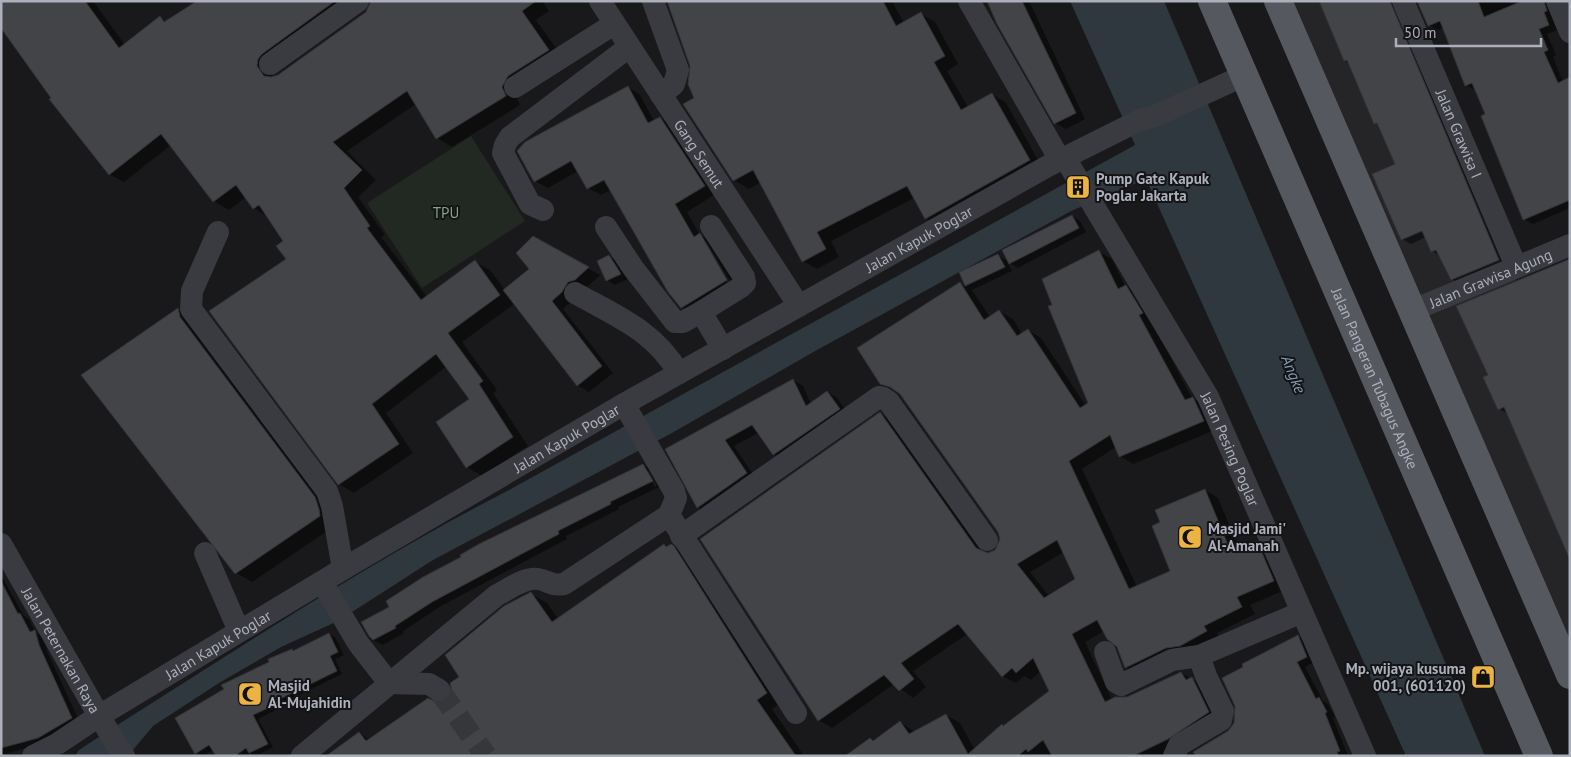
<svg xmlns="http://www.w3.org/2000/svg" width="1571" height="757" viewBox="0 0 1571 757" font-family="'PT Sans',sans-serif">
<rect width="100%" height="100%" fill="#19191b"/>
<!-- built -->
<path fill="#252528" d="M1293,1H1394L1570,403V645Z"/>
<!-- green -->
<path fill="#212922" d="M471,136L525,221L422,288L367,203Z"/>
<!-- water -->
<path fill="#2f383f" d="M1070,1H1164L1485,756H1406L1146,179L1071,211L817,350L672,433L433,560L338,621L281,647L219,683L153,726L128,756H75L79,750L111,729C242,646 371,561 509,490L1135,145Z"/>
<!-- shadow -->
<path fill="#0007" fill-rule="evenodd" d="M1,1H93L125,45L160,18L167,22L199,1H362L272,74L273,78L367,13L372,1H542L549,11L536,20L563,58L516,96L520,105L452,147L437,138L416,104L347,151L376,180L358,197L385,235L381,237L427,297L475,262L490,270L505,290L531,269L533,238L600,275L588,286L580,288L574,299L563,309L613,373L589,392L577,385L514,304L462,342L497,390L493,393L528,446L482,476L467,467L437,422L471,399L447,366L386,413L413,453L354,493L339,484L285,241L268,217L254,208L246,197L229,210L214,201L171,145L124,182L109,174L53,98Z
M668,1H892L904,23L921,14L935,22L958,64L947,71L968,107L992,94L1006,103L1043,169L940,227L926,218L914,198L831,241L839,257L817,269L803,261L761,182L749,189L734,180L685,105L695,99L692,65Z
M989,1H1029L1085,119L1066,129L1055,123Z
M1322,1H1401L1507,265L1460,285L1452,279L1440,256L1432,251L1426,237L1411,244L1402,239L1396,164L1380,126L1375,123L1350,64L1345,61Z
M1418,1H1546L1557,30L1547,34L1556,55L1553,57L1563,82L1570,79V208L1533,224L1524,219L1475,90L1466,85L1444,28L1438,30L1429,25Z
M628,87L640,95L654,121L660,118L672,125L717,193L687,212L700,235L713,242L739,287L694,315L682,307L611,190L601,195L588,188L578,171L548,188L535,181ZM704,243H707L732,285L729,286Z
M1072,216L1080,221L1086,232L1018,268L1007,262L1012,271L972,290L990,317L999,311L1013,319L1022,334L1028,330L1041,338L1086,406L1090,404L1053,305L1099,252L1112,259L1125,286L1139,294L1152,323L1192,398L1206,406L1217,429L1133,464L1120,456L1116,447L1082,469L1137,587L1172,571L1162,523L1205,490L1218,498L1240,550L1257,542L1270,550L1287,589L1250,605L1255,614L1217,633L1220,639L1139,675L1126,668L1118,646L1104,631L1085,642L1112,700L1127,698L1181,673L1206,686L1222,720L1181,746L1161,756H856L870,739L874,742L900,722L915,732L946,715L960,723L975,750L1051,692L1041,671L1031,680L1024,676L1016,683L1002,676L967,634L913,671L926,687L913,698L894,684L832,728L819,720L880,414L894,421L988,554L996,551L1001,539L999,532L899,392L881,383L960,283L967,287L960,273L998,255L1009,262ZM1064,552L1077,579L1049,596L1030,572Z
M609,257L617,261L628,279L615,285L607,280L598,262Z
M1570,261V560L1508,414L1499,409L1489,375Z
M178,310L193,319L331,507L336,525L252,582L236,573Z
M793,380L803,386L811,404L827,392L837,398L849,415L784,460L774,454L758,433L734,446L757,480L709,513L698,508L667,450Z
M643,465L652,470L661,486L618,507L619,509L566,536L567,539L441,606L403,631L404,633L383,645L373,640L391,608ZM646,471H649L657,486L655,487Z
M664,545L668,547L671,545L686,554L782,702L772,709L804,756H328L359,733L370,740L438,704L447,702L461,678L531,594L547,603L558,619Z
M1,575L24,616L29,619L35,632L43,637L47,651L80,723L47,742L1,755ZM35,635H37L42,651H39Z
M329,634L335,637L344,655L335,659L342,674L283,703L284,706L258,719L273,747L256,756L250,753L245,756H217L213,750L203,756L196,753L271,663L292,650L294,651Z
M1298,636L1307,642L1315,662L1305,667L1323,701L1328,704L1335,717L1333,718L1348,756H1197L1229,732Z"/>
<!-- building -->
<path fill="#434448" stroke="#333337" fill-rule="evenodd" d="M1,1H85L119,48L160,16L164,22L197,1H335L262,54L258,59L257,66L264,76L271,77L278,75L366,12L371,1H536L522,11L549,50L508,76L502,87L506,96L436,139L407,91L333,142L362,170L344,188L370,226L367,228L421,300L475,260L500,295L448,333L483,381L479,384L513,437L466,468L436,422L469,399L436,354L372,404L399,444L338,485L209,311L286,259L276,246L283,241L259,205L253,209L236,185L213,202L161,134L109,175L49,99L51,98L1,28Z
M667,1H883L896,26L921,12L945,56L934,62L961,110L992,93L1030,160L925,219L907,186L817,232L826,249L802,262L753,170L733,181L683,104L694,98L688,84L690,66Z
M987,1H1022L1076,113L1054,124L997,24Z
M1319,1H1390L1499,260L1451,280L1436,250L1431,252L1422,231L1401,240L1372,174L1395,164L1377,123L1374,124L1347,60L1344,61Z
M1417,1H1478L1484,17L1522,1H1544L1547,11L1544,12L1549,25L1539,29L1548,50L1544,52L1558,83L1570,77V200L1523,220L1481,116L1485,114L1472,83L1465,86L1440,21L1428,26Z
M628,86L648,123L660,117L705,186L675,204L694,237L700,233L727,280L681,308L668,292L604,180L587,189L571,161L534,182L517,151L525,142Z
M1072,215L1079,228L1009,264L1002,250Z
M533,236L589,267L575,280L568,282L562,292L552,301L602,366L577,386L503,290L529,269L516,253Z
M1099,250L1118,289L1126,285L1143,313L1139,315L1185,400L1193,397L1204,421L1119,457L1110,435L1069,461L1129,589L1170,571L1152,526L1160,522L1155,510L1205,489L1231,552L1257,541L1274,581L1237,597L1242,607L1204,626L1207,631L1180,646L1166,648L1125,668L1117,647L1107,639L1097,620L1072,634L1105,702L1115,697H1127L1181,672L1186,680L1192,677L1209,712L1168,739L1133,756H1052L1043,740L1028,752L1026,749L1018,756H845L870,738L873,741L900,721L909,734L946,714L968,754L1002,724L1003,726L1049,691L1033,658L1016,673L1012,668L1002,677L958,624L901,663L914,679L899,691L884,675L818,721L700,539L880,412L976,548L988,553L995,550L1000,539L998,532L900,394L890,387L880,384L857,348L960,282L984,320L999,310L1017,336L1028,329L1080,408L1088,403L1048,306L1052,305L1042,279ZM1057,540L1075,579L1044,598L1017,564Z
M998,254L1005,267L965,286L959,272Z
M609,255L621,274L606,281L597,261Z
M1570,259V560L1504,407L1498,410L1483,377L1488,375L1456,306Z
M178,308L180,317L315,497L319,509L320,516L235,574L81,375Z
M793,379L806,406L827,391L840,409L773,455L752,425L725,440L747,473L697,508L665,449Z
M643,464L653,481L610,502L611,504L558,531L559,534L432,602L395,626L396,628L373,640L369,636L361,622L389,607L386,601L423,577L461,557L460,555L479,544Z
M664,544L666,547L671,544L674,546L767,693L757,700L796,756H326L359,732L366,741L428,698L438,703L446,701L452,691L450,683L459,677L445,655L504,606L531,592L552,622Z
M1,581L18,614L20,613L30,632L35,630L39,645L72,718L38,738L1,748Z
M329,633L338,652L330,656L337,671L278,700L279,703L253,715L268,744L249,753L246,748L235,756H216L209,745L195,754L175,718L224,689L221,685L269,662L268,659L292,649L293,651Z
M1298,635L1307,657L1297,662L1316,699L1319,697L1327,712L1325,713L1340,751L1337,752L1339,756H1196L1193,752L1228,731L1234,723L1235,706L1222,678L1243,667L1242,664Z"/>
<g fill="none" stroke-linecap="round" stroke-linejoin="round">
<!-- minor-tunnel -->
<path stroke="#36373b" stroke-width="22" stroke-dasharray="22 11" stroke-linecap="butt" d="M439,690L486,756"/>
<!-- minor -->
<g stroke="#3a3b40" stroke-width="22">
<path id="s1" d="M600,1L799,306"/>
<path d="M653,1L678,70L674,84L661,95"/>
<path d="M969,1L1060,160"/>
<path id="s2" d="M1403,1L1516,266"/>
<path d="M1557,1L1570,32"/>
<path d="M270,64L358,1"/>
<path d="M515,87L614,24"/>
<path id="s3" d="M1065,158L1208,397L1365,756"/>
<path d="M543,210L530,204L503,153L505,145L510,137L629,47"/>
<path d="M711,226L744,277L745,283L741,287L701,312L723,349"/>
<path d="M606,227L633,268L675,322H683L701,312"/>
<path d="M218,232L192,291L191,309L327,491L332,506L343,569"/>
<path d="M575,293C618,317 653,330 679,373"/>
<path id="s4" d="M1411,311L1570,245"/>
<path d="M624,404L674,491L676,498L669,515L796,713"/>
<path d="M681,536L879,397L883,398L889,402L987,540"/>
<path id="s5" d="M1,544L99,716L124,756"/>
<path d="M205,553L239,631"/>
<path d="M322,582L358,643L389,683L429,684L439,690"/>
<path d="M1105,652L1116,682L1121,685L1172,660L1199,656"/>
<path id="s6" d="M33,756L57,744L99,716L343,569L624,404L1048,166L1140,120L1155,116L1243,76"/>
<path d="M302,756L497,595C509,589 524,577 538,579C550,581 549,586 564,584L669,515"/>
<path d="M1174,756L1179,745L1221,720L1223,711L1206,676L1199,656L1302,612"/>
</g>
<!-- major -->
<g stroke="#56585f" stroke-width="28">
<path id="s7" d="M1212,1L1539,756"/>
<path d="M1278,1L1570,675"/>
</g>
</g>
<!-- icons -->
<defs>
<symbol id="building-square" viewBox="-11 -11 22 22"><rect x="-9" y="-9" width="18" height="18" rx="4" fill="#ebb341" stroke="#141416"/><path d="M-4-6H4V6H1V3H-1V6H-4ZM-2.5-4.3h1.7v1.8h-1.7ZM.8-4.3h1.7v1.8H.8ZM-2.5-1h1.7V.8h-1.7ZM.8-1h1.7V.8H.8Z" fill="#111"/></symbol>
<symbol id="mosque-square" viewBox="-11 -11 22 22"><rect x="-9" y="-9" width="18" height="18" rx="4" fill="#ebb341" stroke="#141416"/><path d="M3.5-4.9A6 6 0 1 0 3.5 4.9A5 5 0 1 1 3.5-4.9Z" fill="#111"/></symbol>
<symbol id="shop-square" viewBox="-11 -11 22 22"><rect x="-9" y="-9" width="18" height="18" rx="4" fill="#ebb341" stroke="#141416"/><path d="M-5-2.5h2.3a2.7 3.5 0 0 1 5.4 0H5L5.5 6h-11ZM-1.5-2.5h3a1.5 2.3 0 0 0-3 0Z" fill="#111"/></symbol>
</defs>
<g fill-rule="evenodd">
<use href="#building-square" x="1064" y="173" width="28" height="28"/>
<use href="#mosque-square" x="1176" y="523" width="28" height="28"/>
<use href="#shop-square" x="1469" y="663" width="28" height="28"/>
<use href="#mosque-square" x="236" y="680" width="28" height="28"/>
</g>
<g text-anchor="middle" dominant-baseline="central" stroke-width="4" stroke-linejoin="round" paint-order="stroke">
<!-- street labels -->
<g font-size="15" fill="#acb0ba" stroke="#141416">
<text stroke="none"><textPath href="#s2" startOffset="144">Jalan Grawisa I</textPath></text>
<text stroke="none"><textPath href="#s1" startOffset="182">Gang Semut</textPath></text>
<text stroke="none"><textPath href="#s6" startOffset="1026">Jalan Kapuk Poglar</textPath></text>
<text stroke="none"><textPath href="#s4" startOffset="86">Jalan Grawisa Agung</textPath></text>
<text stroke="none"><textPath href="#s7" startOffset="411">Jalan Pangeran Tubagus Angke</textPath></text>
<text stroke="none"><textPath href="#s6" startOffset="621">Jalan Kapuk Poglar</textPath></text>
<text stroke="none"><textPath href="#s3" startOffset="335">Jalan Pesing Poglar</textPath></text>
<text stroke="none"><textPath href="#s6" startOffset="216">Jalan Kapuk Poglar</textPath></text>
<text stroke="none"><textPath href="#s5" startOffset="122">Jalan Peternakan Raya</textPath></text>
</g>
<!-- poi labels -->
<g font-size="15" font-weight="bold" fill="#acb0ba" stroke="#141416" text-anchor="start">
<text x="1096" y="178">Pump Gate Kapuk<tspan x="1096" dy="17">Poglar Jakarta</tspan></text>
<text x="1208" y="528">Masjid Jami'<tspan x="1208" dy="17">Al-Amanah</tspan></text>
<text x="1466" y="668" text-anchor="end">Mp. wijaya kusuma<tspan x="1466" dy="17">001, (601120)</tspan></text>
<text x="268" y="685">Masjid<tspan x="268" dy="17">Al-Mujahidin</tspan></text>
</g>
<!-- park labels -->
<g font-size="15" fill="#84a486" stroke="#141416">
<text x="446" y="212">TPU</text>
</g>
<!-- water labels -->
<g font-size="16" font-style="italic" fill="#859db3" stroke="#141416">
<text transform="translate(1294 374) rotate(68)">Angke</text>
</g>
</g>
<!-- border -->
<rect width="1571" height="757" fill="none" stroke="#acb0ba" stroke-width="5"/>
<!-- scale -->
<path d="M1396 38v8h145v-8" fill="none" stroke="#acb0ba" stroke-width="2.5"/>
<text x="1404" y="38" font-size="15" fill="#acb0ba" stroke="#141416" stroke-width="4" paint-order="stroke">50 m</text>
</svg>
